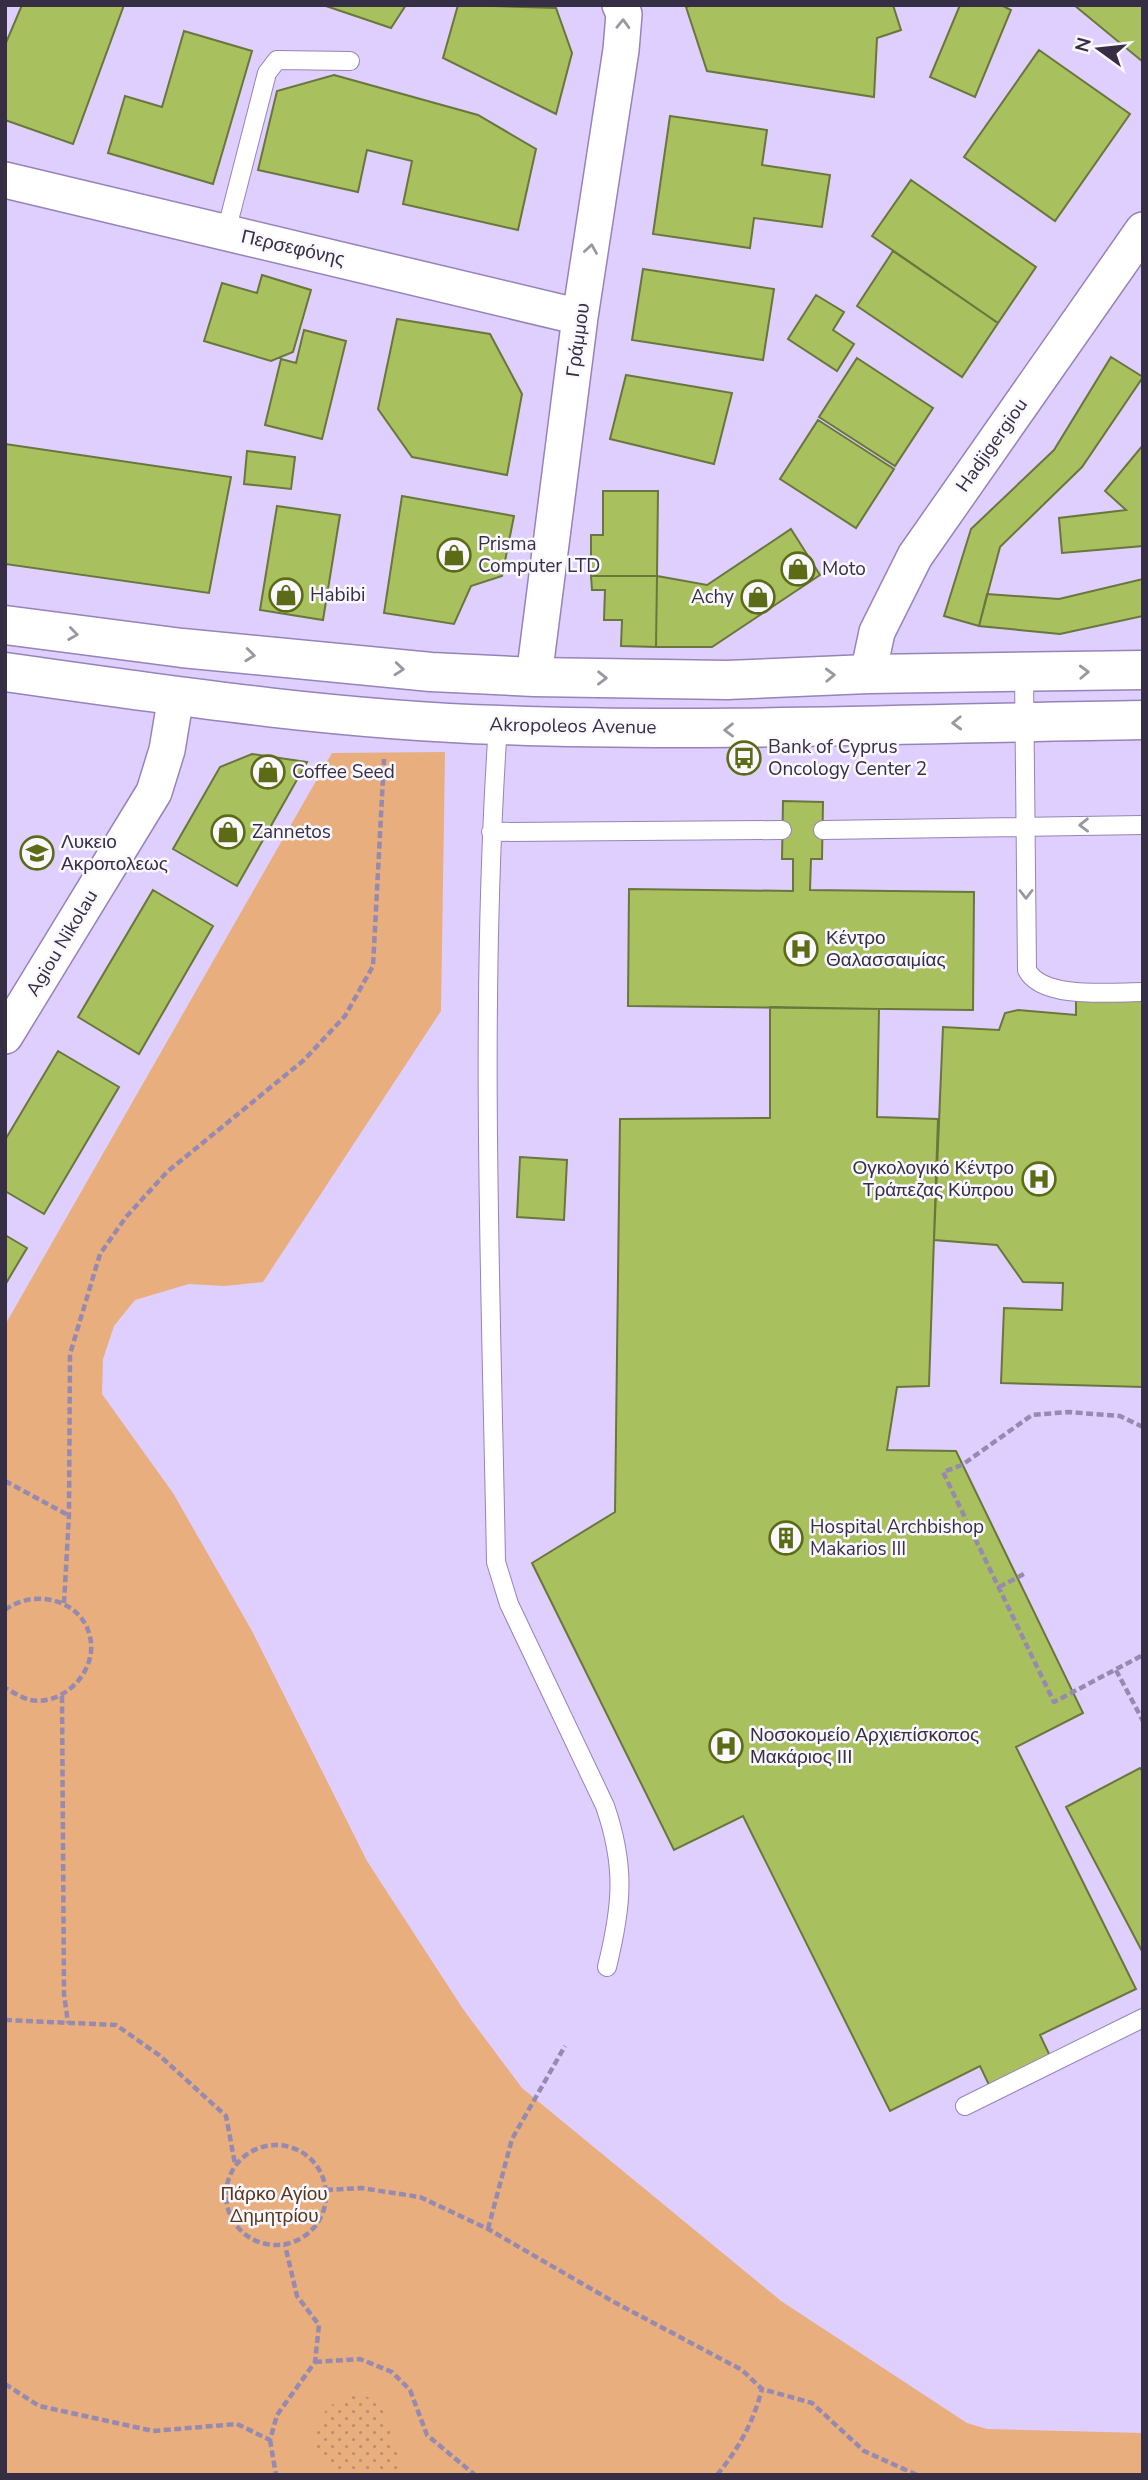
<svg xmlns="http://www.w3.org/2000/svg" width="1148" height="2480" viewBox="0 0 1148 2480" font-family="'Nunito Sans',sans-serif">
<defs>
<pattern id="garden-dots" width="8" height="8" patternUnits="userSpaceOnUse" patternTransform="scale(1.75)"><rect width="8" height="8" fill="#e9ae7d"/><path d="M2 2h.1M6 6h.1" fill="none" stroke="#be8e68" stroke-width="1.8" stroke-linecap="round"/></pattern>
</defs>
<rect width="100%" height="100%" fill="#dfcfff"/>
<!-- park -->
<path fill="#e9ae7d" d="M445,752L441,1011L263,1282L225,1286L189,1284L135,1300L114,1326L103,1359L102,1394L173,1493L252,1631L367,1861L463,2009L522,2088L781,2301L967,2423L987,2429L1143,2433V2475H5V1325L332,753Z"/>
<!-- garden -->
<path fill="url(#garden-dots)" d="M363,2394L383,2407L400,2462L408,2475H340L313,2447C319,2412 327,2400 363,2394Z"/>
<!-- building -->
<path fill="#a9c05e" stroke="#69763c" stroke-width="2" d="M22,5H124L73,144L5,120V45Z
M323,5H406L391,28Z
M458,5L556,8L572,53L556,114L443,58Z
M692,5H893L901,30L877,38L874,97L707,71L686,7Z
M960,5H1001L1011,10L975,97L930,77Z
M1074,5H1143V62Z
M184,31L252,51L213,184L108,153L125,96L162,107Z
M1039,50L1130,114L1055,221L964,157Z
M334,75L478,115L536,149L518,230L403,204L412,161L367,150L358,192L258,170L277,91Z
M670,116L767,130L762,165L830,175L822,227L754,218L750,248L653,234Z
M911,180L1036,267L998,323L872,236Z
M893,251L998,323L962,377L857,306Z
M643,269L774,289L763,360L632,340Z
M262,275L311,290L293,352L271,361L204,341L222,283L257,293Z
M816,295L844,312L833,330L854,344L837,371L788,339Z
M397,319L490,334L522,394L507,475L412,457L378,409Z
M304,330L346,341L322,439L265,425L281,359L296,363Z
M1111,357L1143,377L1082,467L1000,547L979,626L944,616L971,529L1054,450Z
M857,358L933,408L895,466L819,417Z
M626,375L732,393L714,464L610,439Z
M818,420L894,469L856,528L780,479Z
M5,444L231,477L209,593L5,564Z
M1143,445V546L1062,553L1059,518L1126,510L1105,491Z
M247,451L295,457L291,489L244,484Z
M603,491H658L657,576H591V535H603Z
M402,496L514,516L502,576L471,586L454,624L384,613Z
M277,506L340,515L323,620L260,610Z
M791,529L820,575L712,647H656L657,576L707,585Z
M591,576H657L656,647L621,646L622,620H604L605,590H592Z
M1143,579V616L1060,634L979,626L987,594L1059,599Z
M252,754L307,762L237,886L173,849L220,767Z
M783,801L823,802L822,859H811L810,890L974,892L973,1010L628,1006L629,889L793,891V859H782Z
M153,890L213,926L139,1054L78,1017Z
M1143,998V1387L1001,1383L1004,1308L1062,1310L1063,1283L1023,1282L997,1245L934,1240L943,1027L999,1030L1005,1013L1018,1010L1076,1015V1000Z
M770,1007L879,1009L877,1117L938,1119L929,1386L897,1387L887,1450L956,1451L1083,1713L1016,1747L1136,1989L1040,2035L1051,2058L991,2089L980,2066L890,2111L743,1816L674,1850L532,1563L615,1512L620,1119L770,1118Z
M58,1051L119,1087L44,1214L5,1191V1140Z
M520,1157L567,1160L564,1220L517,1217Z
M5,1235L27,1248L5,1285Z
M1140,1768L1143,1772V1953L1066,1807Z"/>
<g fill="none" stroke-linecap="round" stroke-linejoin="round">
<defs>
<path id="lane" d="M226,232L267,73L277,60L350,61
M1024,673L1027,970C1042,1000 1113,992 1143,992
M498,725C479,1004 491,1284 496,1562L509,1604L605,1806C626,1867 622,1906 607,1967
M823,830L1143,825
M491,832L782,830
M965,2106L1143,2018"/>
<path id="street" d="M5,180L580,317
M868,674L877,632L915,556L1143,230
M534,677L580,317L621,50L624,14L620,5
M5,1036L154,792L167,750L176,696"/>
<path id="secondary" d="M5,625L182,648L431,672L534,677L727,680L868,674L1143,670
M5,672C169,695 335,720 501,725C715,733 929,723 1143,720"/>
</defs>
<!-- lane casing -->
<use href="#lane" stroke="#9683ba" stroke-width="20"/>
<!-- street casing -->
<use href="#street" stroke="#9683ba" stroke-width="38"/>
<!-- secondary casing -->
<use href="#secondary" stroke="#9683ba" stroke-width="41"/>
<!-- path -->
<path stroke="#978ab0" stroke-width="4.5" stroke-dasharray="7 3.5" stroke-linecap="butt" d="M1143,1427L1120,1416L1068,1412L1032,1415L962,1465L943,1472L1054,1702L1143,1655
M5,1481L68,1515
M999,1587L1026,1573
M64,1603L69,1515L70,1354L100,1254L126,1217L167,1172L304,1060L345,1016L373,966L384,759
M5,1610C40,1584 94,1605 91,1651C89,1679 59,1706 30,1700C22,1698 13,1692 5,1688
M1116,1670L1143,1721
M62,1696L64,1994L68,2023
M5,2020L116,2025L159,2055L226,2116L235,2164
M226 2195a50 50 0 1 1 100 0a50 50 0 1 1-100 0Z
M326,2190L361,2188L420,2197L488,2229L614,2302L742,2370L762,2389L812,2403L864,2451L917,2475
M488,2229L512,2139L565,2046
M315,2362L360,2359L392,2372L410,2390L427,2435L475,2475
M5,2384L39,2406L153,2431L237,2424L270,2440L277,2415L315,2362L319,2325L297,2296L285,2245
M270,2440L276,2475
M717,2475C739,2448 753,2423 762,2389"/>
<!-- lane -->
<use href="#lane" stroke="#fff" stroke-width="18"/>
<!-- street -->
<use href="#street" stroke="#fff" stroke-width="35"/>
<!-- secondary -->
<use href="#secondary" stroke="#fff" stroke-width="38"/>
</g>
<!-- one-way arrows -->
<defs><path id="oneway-chevron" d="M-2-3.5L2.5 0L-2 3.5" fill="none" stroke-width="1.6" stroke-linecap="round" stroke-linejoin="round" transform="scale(1.75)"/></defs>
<g stroke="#9a96a2">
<use href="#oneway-chevron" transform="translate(623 24) rotate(-88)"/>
<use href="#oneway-chevron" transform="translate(591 249) rotate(-81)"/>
<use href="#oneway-chevron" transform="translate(73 634) rotate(8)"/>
<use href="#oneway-chevron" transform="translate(250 655) rotate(6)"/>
<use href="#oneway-chevron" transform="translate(399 669) rotate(5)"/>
<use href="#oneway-chevron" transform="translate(1084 672) rotate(-2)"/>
<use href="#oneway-chevron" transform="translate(830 675) rotate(-2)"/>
<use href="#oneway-chevron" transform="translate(602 678) rotate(1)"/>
<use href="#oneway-chevron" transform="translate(957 723) rotate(178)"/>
<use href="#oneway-chevron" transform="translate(729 730) rotate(179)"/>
<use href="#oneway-chevron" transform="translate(1084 825) rotate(179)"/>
<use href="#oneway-chevron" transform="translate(1026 894) rotate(90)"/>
</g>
<!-- icons -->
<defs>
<symbol id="shop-ring" viewBox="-11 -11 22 22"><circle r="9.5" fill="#faf8fe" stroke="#5b6b16" stroke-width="1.5"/><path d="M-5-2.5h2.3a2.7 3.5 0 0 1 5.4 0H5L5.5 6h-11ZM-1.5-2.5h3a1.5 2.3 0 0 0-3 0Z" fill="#5b6b16"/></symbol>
<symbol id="bus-ring" viewBox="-11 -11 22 22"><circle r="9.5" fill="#faf8fe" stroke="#5b6b16" stroke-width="1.5"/><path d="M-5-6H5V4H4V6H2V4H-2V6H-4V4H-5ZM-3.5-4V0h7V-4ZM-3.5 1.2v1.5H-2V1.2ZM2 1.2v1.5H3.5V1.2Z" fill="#5b6b16"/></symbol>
<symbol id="school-ring" viewBox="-11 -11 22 22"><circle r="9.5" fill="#faf8fe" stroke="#5b6b16" stroke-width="1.5"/><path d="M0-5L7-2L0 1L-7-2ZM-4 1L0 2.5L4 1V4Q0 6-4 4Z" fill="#5b6b16"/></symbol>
<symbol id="hospital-ring" viewBox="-11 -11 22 22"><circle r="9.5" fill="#faf8fe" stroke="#5b6b16" stroke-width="1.5"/><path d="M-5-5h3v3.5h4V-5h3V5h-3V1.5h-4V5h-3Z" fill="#5b6b16"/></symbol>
<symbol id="building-ring" viewBox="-11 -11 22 22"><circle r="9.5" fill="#faf8fe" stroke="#5b6b16" stroke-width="1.5"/><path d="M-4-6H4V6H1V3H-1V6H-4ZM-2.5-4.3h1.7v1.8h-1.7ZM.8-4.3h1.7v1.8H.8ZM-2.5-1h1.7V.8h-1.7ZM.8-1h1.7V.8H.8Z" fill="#5b6b16"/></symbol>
</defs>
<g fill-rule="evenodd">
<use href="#shop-ring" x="435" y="536" width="38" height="38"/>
<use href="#shop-ring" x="779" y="550" width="38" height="38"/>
<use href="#shop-ring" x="267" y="576" width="38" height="38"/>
<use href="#shop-ring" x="739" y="578" width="38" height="38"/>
<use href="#bus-ring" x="725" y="739" width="38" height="38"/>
<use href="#shop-ring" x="249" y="753" width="38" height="38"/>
<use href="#shop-ring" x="209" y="813" width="38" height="38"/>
<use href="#school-ring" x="18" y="834" width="38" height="38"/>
<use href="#hospital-ring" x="782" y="930" width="38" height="38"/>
<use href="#hospital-ring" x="1020" y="1160" width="38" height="38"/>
<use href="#building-ring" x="767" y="1519" width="38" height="38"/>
<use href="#hospital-ring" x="707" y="1727" width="38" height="38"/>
</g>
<g text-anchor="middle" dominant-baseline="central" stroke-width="5" stroke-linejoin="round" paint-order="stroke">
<!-- street labels -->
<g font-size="19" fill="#362e45" stroke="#faf8fe">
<text transform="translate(293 248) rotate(13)">Περσεφόνης</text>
<text transform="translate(578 340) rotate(-82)">Γράμμου</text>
<text transform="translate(992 445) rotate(-55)">Hadjigergiou</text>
<text transform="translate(573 726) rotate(1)">Akropoleos Avenue</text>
<text transform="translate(62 943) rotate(-59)">Agiou Nikolau</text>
</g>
<!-- poi labels -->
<g font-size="19" fill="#362e45" stroke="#faf8fe" text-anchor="start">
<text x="478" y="544">Prisma<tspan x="478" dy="22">Computer LTD</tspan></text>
<text x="822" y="569">Moto</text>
<text x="310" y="595">Habibi</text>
<text x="734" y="597" text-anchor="end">Achy</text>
<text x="768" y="747">Bank of Cyprus<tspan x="768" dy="22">Oncology Center 2</tspan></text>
<text x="292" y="772">Coffee Seed</text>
<text x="252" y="832">Zannetos</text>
<text x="61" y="842">Λυκειο<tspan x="61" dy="22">Ακροπολεως</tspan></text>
<text x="826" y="938">Κέντρο<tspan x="826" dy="22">Θαλασσαιμίας</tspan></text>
<text x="1014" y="1168" text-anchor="end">Ογκολογικό Κέντρο<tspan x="1014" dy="22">Τράπεζας Κύπρου</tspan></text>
<text x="810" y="1527">Hospital Archbishop<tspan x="810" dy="22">Makarios III</tspan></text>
<text x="750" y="1735">Νοσοκομείο Αρχιεπίσκοπος<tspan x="750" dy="22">Μακάριος ΙΙΙ</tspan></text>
</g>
<!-- park labels -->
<g font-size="19" fill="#57371a" stroke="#faf8fe">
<text x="274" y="2194">Πάρκο Αγίου<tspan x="274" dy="22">Δημητρίου</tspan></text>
</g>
</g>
<!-- border -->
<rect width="1148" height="2480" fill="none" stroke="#362e45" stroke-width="14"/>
<!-- north arrow -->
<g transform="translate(1099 49) rotate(285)" stroke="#faf8fe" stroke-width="5" paint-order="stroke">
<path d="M0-5L12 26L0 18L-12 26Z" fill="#362e45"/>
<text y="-10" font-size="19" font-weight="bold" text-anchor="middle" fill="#362e45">N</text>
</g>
</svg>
